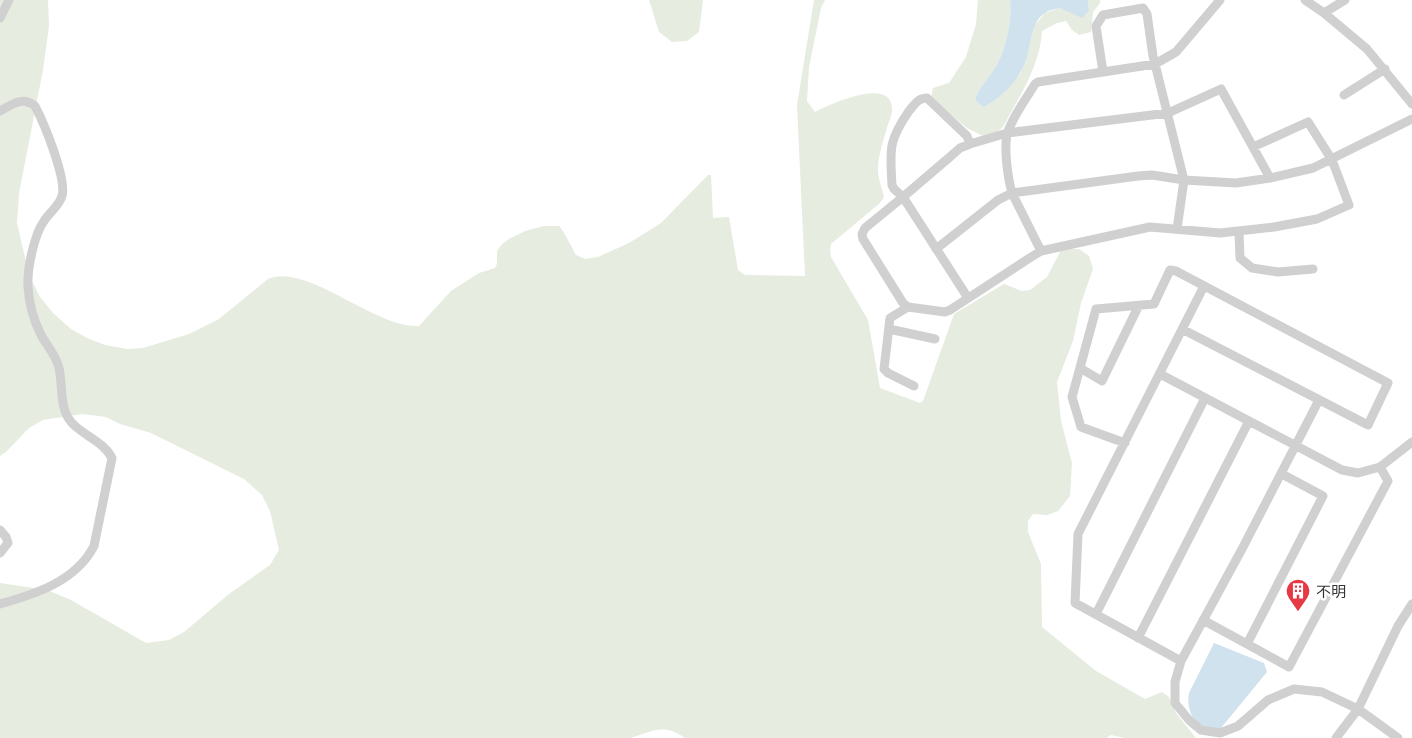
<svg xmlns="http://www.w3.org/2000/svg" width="1412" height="738" viewBox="0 0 1412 738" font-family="Helvetica,'Noto Sans JP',sans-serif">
<rect width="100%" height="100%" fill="#fff"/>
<!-- green -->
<path fill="#e6ecdf" d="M0,0H48L49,26L43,70L19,193L17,223L29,275L40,297L53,313L71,329L87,338L105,345L127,349L143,348L189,334L219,319L268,279C307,262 375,329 419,326L451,291L479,273L495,268L497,264V251L502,244L509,239L525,231L544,226H559L563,231L576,255L585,259L598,257L629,243L661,223L708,175H711L713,218L729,217L738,270L745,275L805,276L797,105L814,0H825L821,8L809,67L807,101L815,112C829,105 893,75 892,110C892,116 888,123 887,128C883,141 879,154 878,166C877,176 882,188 884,197L880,203L831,244L830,250L831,257L868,320L880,388L920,403L923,401L954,314L1004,284L1022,291L1030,290L1047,277L1060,252L1064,249H1079L1089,256L1093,269L1081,303L1073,341L1057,382L1061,421L1072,463L1070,496L1058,511L1047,515L1033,514L1028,521V532L1041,564L1042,627L1096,671L1145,699L1162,692L1169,697L1176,713L1196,738H1125L1111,735L1107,738H685C663,723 654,731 630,738H0V583L47,590L71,600L146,643L169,640L184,632L229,594L270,565L279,550L270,511L262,495L244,479L151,433L120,424L106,417L82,414L43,420L29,428L6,452L0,456Z
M649,0H703L699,32L687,41L672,42L659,32Z
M978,0H1010C1012,21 1006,50 995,68C988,79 979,87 975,100L983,107L1020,74L1025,63L1034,26L1045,13L1060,8L1089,10L1088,0H1100V3L1093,12L1091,32L1079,35L1072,30L1066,21L1057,23L1042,31C1040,67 1019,96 1003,127L996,133L985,137L967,128L931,98L933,88L949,83L966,57L976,24Z"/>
<!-- water -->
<path fill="#cfe2ee" d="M1010,0H1088L1089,10L1082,18L1060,8C1056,9 1049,10 1045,13C1030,22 1031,48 1025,63C1018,81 1000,99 983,107L975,100C979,87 988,79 995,68C1006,50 1012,21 1010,0Z
M1214,643L1264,663L1267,672L1221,728C1217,728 1212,729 1209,729C1193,727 1186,707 1189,693Z"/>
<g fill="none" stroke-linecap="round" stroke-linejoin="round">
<!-- minor -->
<path stroke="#d0d0d0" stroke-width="9" d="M1305,0L1324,13L1367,49L1412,104
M1324,13L1345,0
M0,18L9,0
M1103,72L1096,26L1103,15L1143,8L1147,14L1153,56L1184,180L1177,229
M1344,95L1385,69
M0,111C13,104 22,96 35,106C44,123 67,179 62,196C59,206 50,212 44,221C34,235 27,269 28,287C29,302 34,321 41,335C47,346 56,355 59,368C63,386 59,409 72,423C84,436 103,441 112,458L94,546C76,581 36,594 0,604
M1239,232L1240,258L1252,268L1278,272L1313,269
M936,249L998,200L1012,193L1138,176L1152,175L1184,180L1236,183L1270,178L1313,168L1412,119
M1041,251L1012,193C1008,179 1003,146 1008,131C1014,115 1026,99 1035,84L1038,82L1155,64L1176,52L1220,0
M968,298L903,197L951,156L960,148L970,144L1007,133L1168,113L1221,89L1270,178
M908,307L903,303L863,239L862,234L865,228L903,197L894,189L892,185C890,150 888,141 909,111C915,104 918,98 927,98L967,136L970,144
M889,329L935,339
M1080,368L1102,381L1139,305
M1160,374L1342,470L1358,473L1380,467L1412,442
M914,386L888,373L884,369L890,318L908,307L945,312L950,310L1028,259L1041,251L1150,227L1220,233L1274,227L1317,219L1349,205L1332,160L1308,122L1253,147
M1319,400L1242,549L1181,661L1175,682V703L1189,720L1201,730L1220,733L1238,726L1268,700L1294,689L1322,692L1358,709L1398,738
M1125,443L1081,427L1072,397L1096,309L1154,304L1170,270L1176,271L1388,383L1368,425L1182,329
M0,530L6,537L8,543L0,553
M1096,614L1205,398
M1203,620L1289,667L1388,481L1380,467
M1138,638L1249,421
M1247,644L1323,496L1282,474
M1181,661L1075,603L1078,534L1204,286
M1336,738L1358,709L1398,626L1412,604"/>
</g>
<!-- icons -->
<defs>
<symbol id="building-pin" viewBox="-11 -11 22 30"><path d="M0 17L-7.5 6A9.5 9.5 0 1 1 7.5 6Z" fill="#e63946" stroke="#fff"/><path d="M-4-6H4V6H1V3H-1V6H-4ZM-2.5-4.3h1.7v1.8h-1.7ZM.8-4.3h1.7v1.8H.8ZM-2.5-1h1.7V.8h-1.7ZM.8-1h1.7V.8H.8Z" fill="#fff"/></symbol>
</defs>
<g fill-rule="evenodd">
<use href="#building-pin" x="1284" y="577" width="28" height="38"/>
</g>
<g text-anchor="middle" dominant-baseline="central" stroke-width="5" stroke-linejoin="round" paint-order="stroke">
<!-- poi labels -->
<g font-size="15" fill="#333" stroke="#fff" text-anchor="start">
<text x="1316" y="591">不明</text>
</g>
</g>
</svg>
